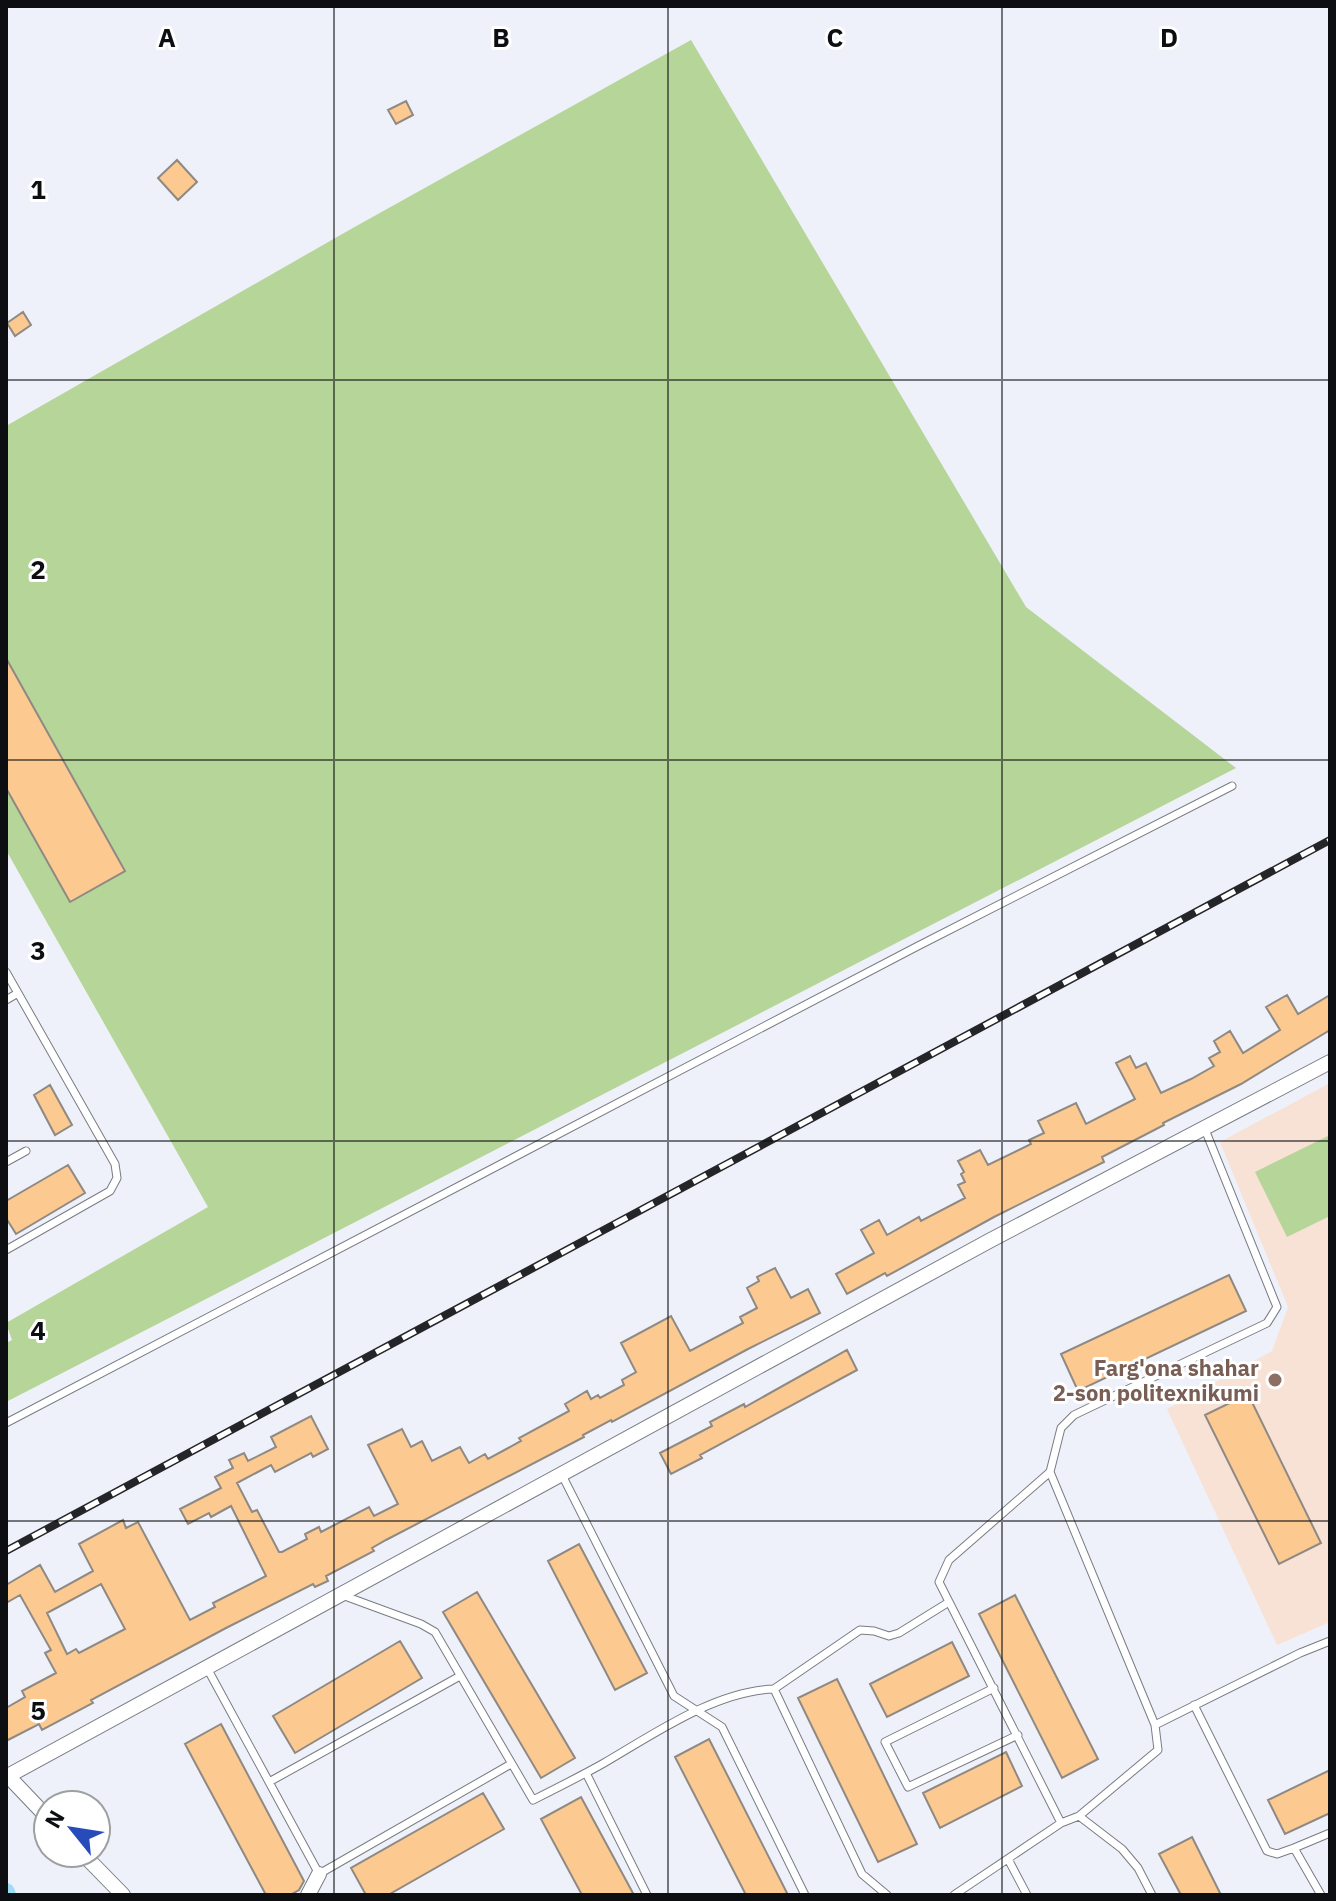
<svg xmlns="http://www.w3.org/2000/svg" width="1336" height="1901" viewBox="0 0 1336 1901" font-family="'IBM Plex Sans',sans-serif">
<rect width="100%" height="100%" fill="#eef1f9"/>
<!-- education -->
<path fill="#f8e2d5" d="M1330,1083V1622L1277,1645L1167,1409L1272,1351L1288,1307L1220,1142Z"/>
<!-- green -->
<path fill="#b6d598" d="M691,40L1026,607L1236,768L6,1402V1343L12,1340L6,1323L208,1207L6,850V426L351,229Z
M1330,1135V1216L1287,1237L1255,1172Z"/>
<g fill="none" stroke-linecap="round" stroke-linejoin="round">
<!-- canal -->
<path stroke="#9ddcf6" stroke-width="18" d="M6,1892L7,1895"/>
</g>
<!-- building -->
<path fill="#fcc991" stroke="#8f8983" stroke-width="2" fill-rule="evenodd" d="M406,101L413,115L396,124L388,110Z
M177,160L197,182L178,200L158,178Z
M23,312L31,325L15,336L7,323Z
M6,658L125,871L70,902L6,788Z
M1287,995L1298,1014L1330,995V1030L1241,1084L1163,1123L1164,1125L1102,1157L1104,1162L994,1217L887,1276L885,1273L847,1294L836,1274L874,1253L861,1230L879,1220L887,1235L919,1217L921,1221L965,1198L958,1185L965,1182L961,1174L964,1172L958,1161L980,1150L988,1165L1031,1144L1029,1140L1044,1133L1038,1121L1076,1103L1086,1124L1135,1099L1116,1063L1130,1056L1136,1068L1146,1063L1161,1093L1191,1079L1214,1066L1209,1058L1220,1052L1214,1041L1230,1031L1243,1053L1280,1030L1266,1007Z
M50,1085L72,1125L55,1135L34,1095Z
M68,1165L85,1193L16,1234L6,1218V1201Z
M775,1268L791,1298L808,1289L820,1313L748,1349L612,1422L611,1420L583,1435L584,1437L386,1540L372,1548L374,1551L326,1576L328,1581L315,1587L313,1584L226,1628L91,1700L93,1703L42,1730L39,1724L6,1741V1708L25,1697L22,1691L56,1673L45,1653L51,1650L20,1595L6,1603V1585L40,1565L55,1592L93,1571L79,1544L123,1520L126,1528L138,1522L190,1620L215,1607L213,1603L266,1576L231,1506L211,1517L209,1513L188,1524L180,1509L221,1488L215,1477L233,1468L229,1460L244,1453L248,1461L276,1447L271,1437L311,1416L328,1449L313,1457L311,1453L275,1472L271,1465L237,1483L252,1512L257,1510L279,1552H282L307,1539L305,1534L319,1527L321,1532L369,1507L374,1516L398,1504L368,1445L402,1429L411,1447L422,1441L432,1461L460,1447L469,1463L485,1454L488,1459L521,1441L519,1438L569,1411L565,1404L587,1391L591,1399L598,1395L600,1398L624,1385L622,1380L636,1372L621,1343L671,1316L690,1351L743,1323L740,1317L757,1308L747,1288L759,1281L757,1277ZM101,1584L125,1629L79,1653L76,1649L67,1654L47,1613Z
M1229,1275L1246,1311L1078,1391L1061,1354Z
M847,1350L857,1370L700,1455L702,1458L671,1474L660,1453L712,1426L710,1422L744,1404L745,1407Z
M1248,1394L1321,1543L1279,1564L1205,1415Z
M579,1544L647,1673L615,1690L548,1561Z
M477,1592L575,1758L541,1778L443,1612Z
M1015,1595L1098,1759L1062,1778L979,1614Z
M400,1641L422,1678L295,1753L273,1716Z
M952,1642L969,1676L887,1717L870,1684Z
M837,1679L917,1844L878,1862L798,1698Z
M221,1724L304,1881L299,1890L290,1895H266L185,1744Z
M709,1739L788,1895H746L675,1757Z
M1006,1752L1022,1786L940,1828L923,1793Z
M1330,1770V1813L1285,1834L1268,1800Z
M483,1793L504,1829L388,1895H366L351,1868Z
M581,1797L634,1895H582L541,1819Z
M1192,1837L1221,1895H1181L1159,1854Z"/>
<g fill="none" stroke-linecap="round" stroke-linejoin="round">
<defs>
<path id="service" d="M6,972L115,1164L117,1178L110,1191L6,1250
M6,1000L18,993
M6,1162L26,1151
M6,1423L916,947L1232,786
M1050,1472L949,1560L939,1582L1061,1823
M562,1475L674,1696L722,1727L805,1895
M342,1595L421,1624L435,1632L533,1800C557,1788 581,1776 604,1763C654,1734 715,1691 774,1689L860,1630L874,1631L889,1636L899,1633L949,1602
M207,1668L269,1782
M460,1676L269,1782L319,1874L511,1764
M994,1688L885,1742L908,1787L1018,1735
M774,1689L862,1874L887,1895
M1194,1705L1267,1851L1277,1854L1294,1848
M1155,1725L1050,1472L1061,1428L1074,1415L1267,1323L1277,1307L1204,1127
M586,1773L647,1895
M1079,1816L1122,1849L1138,1868L1152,1895
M1008,1859L1027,1895
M954,1895L1061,1823L1079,1816L1158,1750L1155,1725L1300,1653L1330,1641
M1321,1895L1294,1848L1330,1833"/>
<path id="minor" d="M8,1776L48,1818
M6,1777L989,1241L1330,1062
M82,1853L123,1895
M308,1895L319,1874"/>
</defs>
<!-- service casing -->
<use href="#service" stroke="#787c83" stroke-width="9"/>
<!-- minor casing -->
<use href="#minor" stroke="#787c83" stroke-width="16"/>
<!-- service -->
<use href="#service" stroke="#fff" stroke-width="7"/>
<!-- minor -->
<use href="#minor" stroke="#fff" stroke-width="14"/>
<defs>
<path id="rail" d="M6,1551L1330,840"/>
</defs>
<!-- rail casing -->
<use href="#rail" stroke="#242528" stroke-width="8"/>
<!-- rail -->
<use href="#rail" stroke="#fff" stroke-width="5" stroke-dasharray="15" stroke-linecap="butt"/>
</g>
<!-- grid -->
<path fill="none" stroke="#0d0e11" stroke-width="2" stroke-opacity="0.55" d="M334,6V1895M668,6V1895M1002,6V1895M6,380H1330M6,760H1330M6,1141H1330M6,1521H1330"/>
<!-- markers -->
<circle fill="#8d6e63" stroke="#fff" stroke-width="3" cx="1275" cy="1380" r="8"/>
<g text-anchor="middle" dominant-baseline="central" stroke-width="6" stroke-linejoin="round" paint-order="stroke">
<!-- education labels -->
<g font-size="22" font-weight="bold" fill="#785e54" stroke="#fff" text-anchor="end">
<text x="1259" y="1367">Farg'ona shahar<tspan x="1259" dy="25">2-son politexnikumi</tspan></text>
</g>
</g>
<g font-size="26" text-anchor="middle" font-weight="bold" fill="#0d0e11" stroke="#fff" stroke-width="6" stroke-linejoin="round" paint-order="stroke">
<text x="167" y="47">A</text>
<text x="501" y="47">B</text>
<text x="835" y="47">C</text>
<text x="1169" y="47">D</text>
<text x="38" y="199">1</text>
<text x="38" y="579">2</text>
<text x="38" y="960">3</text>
<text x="38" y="1340">4</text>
<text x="38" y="1720">5</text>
</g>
<!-- border -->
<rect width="1336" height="1901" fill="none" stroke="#0d0e11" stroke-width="16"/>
<!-- north arrow -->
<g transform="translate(72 1829) rotate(300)"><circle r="38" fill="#ffffff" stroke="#9e9fa0" stroke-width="2"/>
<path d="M0-6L14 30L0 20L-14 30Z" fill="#284bba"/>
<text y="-12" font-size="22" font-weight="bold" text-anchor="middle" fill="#0d0e11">N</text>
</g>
</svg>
